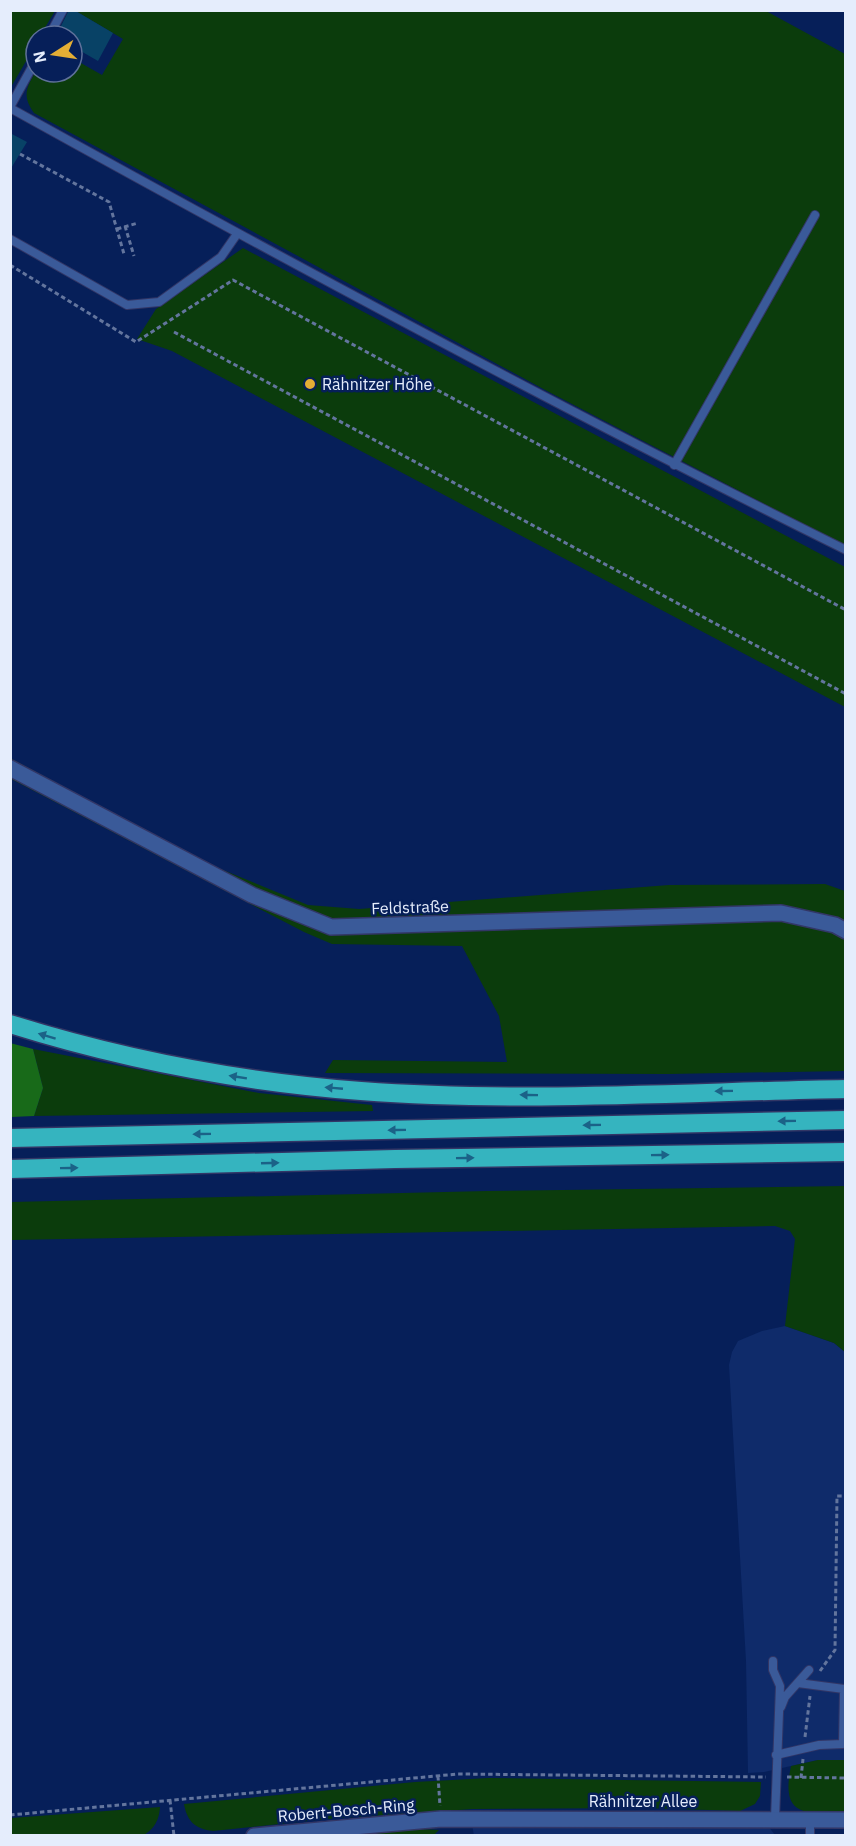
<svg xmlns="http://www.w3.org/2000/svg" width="856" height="1846" viewBox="0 0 856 1846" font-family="'IBM Plex Sans',sans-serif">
<rect width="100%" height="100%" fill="#061f59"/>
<!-- built -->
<path fill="#0f2b6a" d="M785,1326L834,1343L845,1352V1760H818L764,1772L748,1773L746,1661L729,1365L732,1352L738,1341L762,1331Z
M472,1824L768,1826L775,1835L474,1836Z"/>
<!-- green -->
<path fill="#0b3c0c" d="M11,10L55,11L40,36H36V44L11,87Z
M74,10L766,11L845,54V546L547,391L34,113C22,96 26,88 36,71L72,72V58L102,75L123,39Z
M243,248L845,567V707L172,351L137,339L156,309Z
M10,758L206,863L308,905L359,909L669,885L825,884L845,891V1071L668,1074L325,1073L333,1060L507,1062L499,1016L462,946L332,944L304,932L11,779Z
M33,1049L259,1093L372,1105L373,1111L34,1116L43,1088Z
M845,1186V1352L834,1343L785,1326L795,1239L790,1231L775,1226L11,1240V1202L487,1191Z
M818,1760H845V1813C806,1813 780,1818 791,1766Z
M489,1778L761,1782L760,1796L755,1804L740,1811L644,1808L473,1809L327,1819L213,1831C195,1829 187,1821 184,1804L415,1782Z
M160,1807C159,1820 155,1828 144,1835H11V1818Z
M419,1829L439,1830L435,1834L420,1835L329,1836Z"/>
<!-- forest -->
<path fill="#186a19" d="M10,1043L33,1049L43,1088L34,1116L11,1117Z"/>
<!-- building -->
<path fill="#084266" d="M69,10H74L113,33L98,61L72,46V36H56Z
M10,133L27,142L10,170Z"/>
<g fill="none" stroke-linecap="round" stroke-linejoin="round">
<defs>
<path id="lane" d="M49,36L63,10
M10,107L36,60
M10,108C286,261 563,410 846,550
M10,239L127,305L159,302L221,257L237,234
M674,465L815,215
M773,1661V1670L780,1686L775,1819
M781,1707L785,1697L809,1670
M776,1755L819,1745L843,1744L844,1689L798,1683
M810,1836V1819"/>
<path id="street" d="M10,768L252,895L331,927L781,913L835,925L846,931
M254,1836L441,1819L846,1820"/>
<path id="highway" d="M10,1024C125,1060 242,1082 361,1091C522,1103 685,1092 846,1089
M10,1138L846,1120
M10,1169L395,1159L846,1152"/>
</defs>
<!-- lane casing -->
<use href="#lane" stroke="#323666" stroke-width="10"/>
<!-- street casing -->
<use href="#street" stroke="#323666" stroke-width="18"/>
<!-- highway casing -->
<use href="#highway" stroke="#323666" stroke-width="21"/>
<!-- path -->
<path stroke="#63759d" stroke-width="3" stroke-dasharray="4.5 3" stroke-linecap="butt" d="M20,154L109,202L124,254
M125,226L134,256
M117,229L138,223
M10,265L136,342L233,280L846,610
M174,332L846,694
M820,1671L835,1650L837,1496H846
M805,1737L810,1696
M438,1776L440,1806
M787,1777L846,1778
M801,1778L803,1759
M170,1800L174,1836
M10,1815L458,1774L766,1777"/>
<!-- lane -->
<use href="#lane" stroke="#3a5a99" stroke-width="8"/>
<!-- street -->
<use href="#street" stroke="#3a5a99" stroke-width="15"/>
<!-- highway -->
<use href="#highway" stroke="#35b4bf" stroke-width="18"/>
</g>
<!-- one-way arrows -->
<defs><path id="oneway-solid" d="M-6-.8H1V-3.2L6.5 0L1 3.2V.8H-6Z" transform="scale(1.5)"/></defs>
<g fill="#1b6287">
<use href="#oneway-solid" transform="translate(47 1036) rotate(-163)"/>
<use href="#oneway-solid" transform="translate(238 1077) rotate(-171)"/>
<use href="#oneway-solid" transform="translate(334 1088) rotate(-175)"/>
<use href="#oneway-solid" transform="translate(724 1091) rotate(179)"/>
<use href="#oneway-solid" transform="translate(529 1095) rotate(-179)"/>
<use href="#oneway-solid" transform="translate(787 1121) rotate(179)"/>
<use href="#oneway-solid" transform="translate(592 1125) rotate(179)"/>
<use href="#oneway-solid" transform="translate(397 1130) rotate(179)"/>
<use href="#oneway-solid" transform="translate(202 1134) rotate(179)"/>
<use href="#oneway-solid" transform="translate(660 1155) rotate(-1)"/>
<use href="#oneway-solid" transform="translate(465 1158) rotate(-1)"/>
<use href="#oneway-solid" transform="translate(270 1163) rotate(-2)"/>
<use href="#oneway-solid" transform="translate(69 1168) rotate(-1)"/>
</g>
<!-- markers -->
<circle fill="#e4ae35" stroke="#061f59" stroke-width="2" cx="310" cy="384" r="6"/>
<g text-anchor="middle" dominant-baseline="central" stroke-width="5" stroke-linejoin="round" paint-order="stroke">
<!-- poi labels -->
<g font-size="16" fill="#e5edfc" stroke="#061f59" text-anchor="start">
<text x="322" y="384">Rähnitzer Höhe</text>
</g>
<!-- street labels -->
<g font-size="16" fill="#e5edfc" stroke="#061f59">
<text transform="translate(410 907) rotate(-2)">Feldstraße</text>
<text x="643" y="1801">Rähnitzer Allee</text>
<text transform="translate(346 1810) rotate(-5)">Robert-Bosch-Ring</text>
</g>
</g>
<!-- border -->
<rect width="856" height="1846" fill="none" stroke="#e5edfc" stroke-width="24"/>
<!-- north arrow -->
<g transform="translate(54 54) rotate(258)"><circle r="28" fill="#061f59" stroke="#5f719a" stroke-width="1.5"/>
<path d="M0-4.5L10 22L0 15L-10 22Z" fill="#e4ae35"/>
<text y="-9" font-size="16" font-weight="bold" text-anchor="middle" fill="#e5edfc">N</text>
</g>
</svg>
